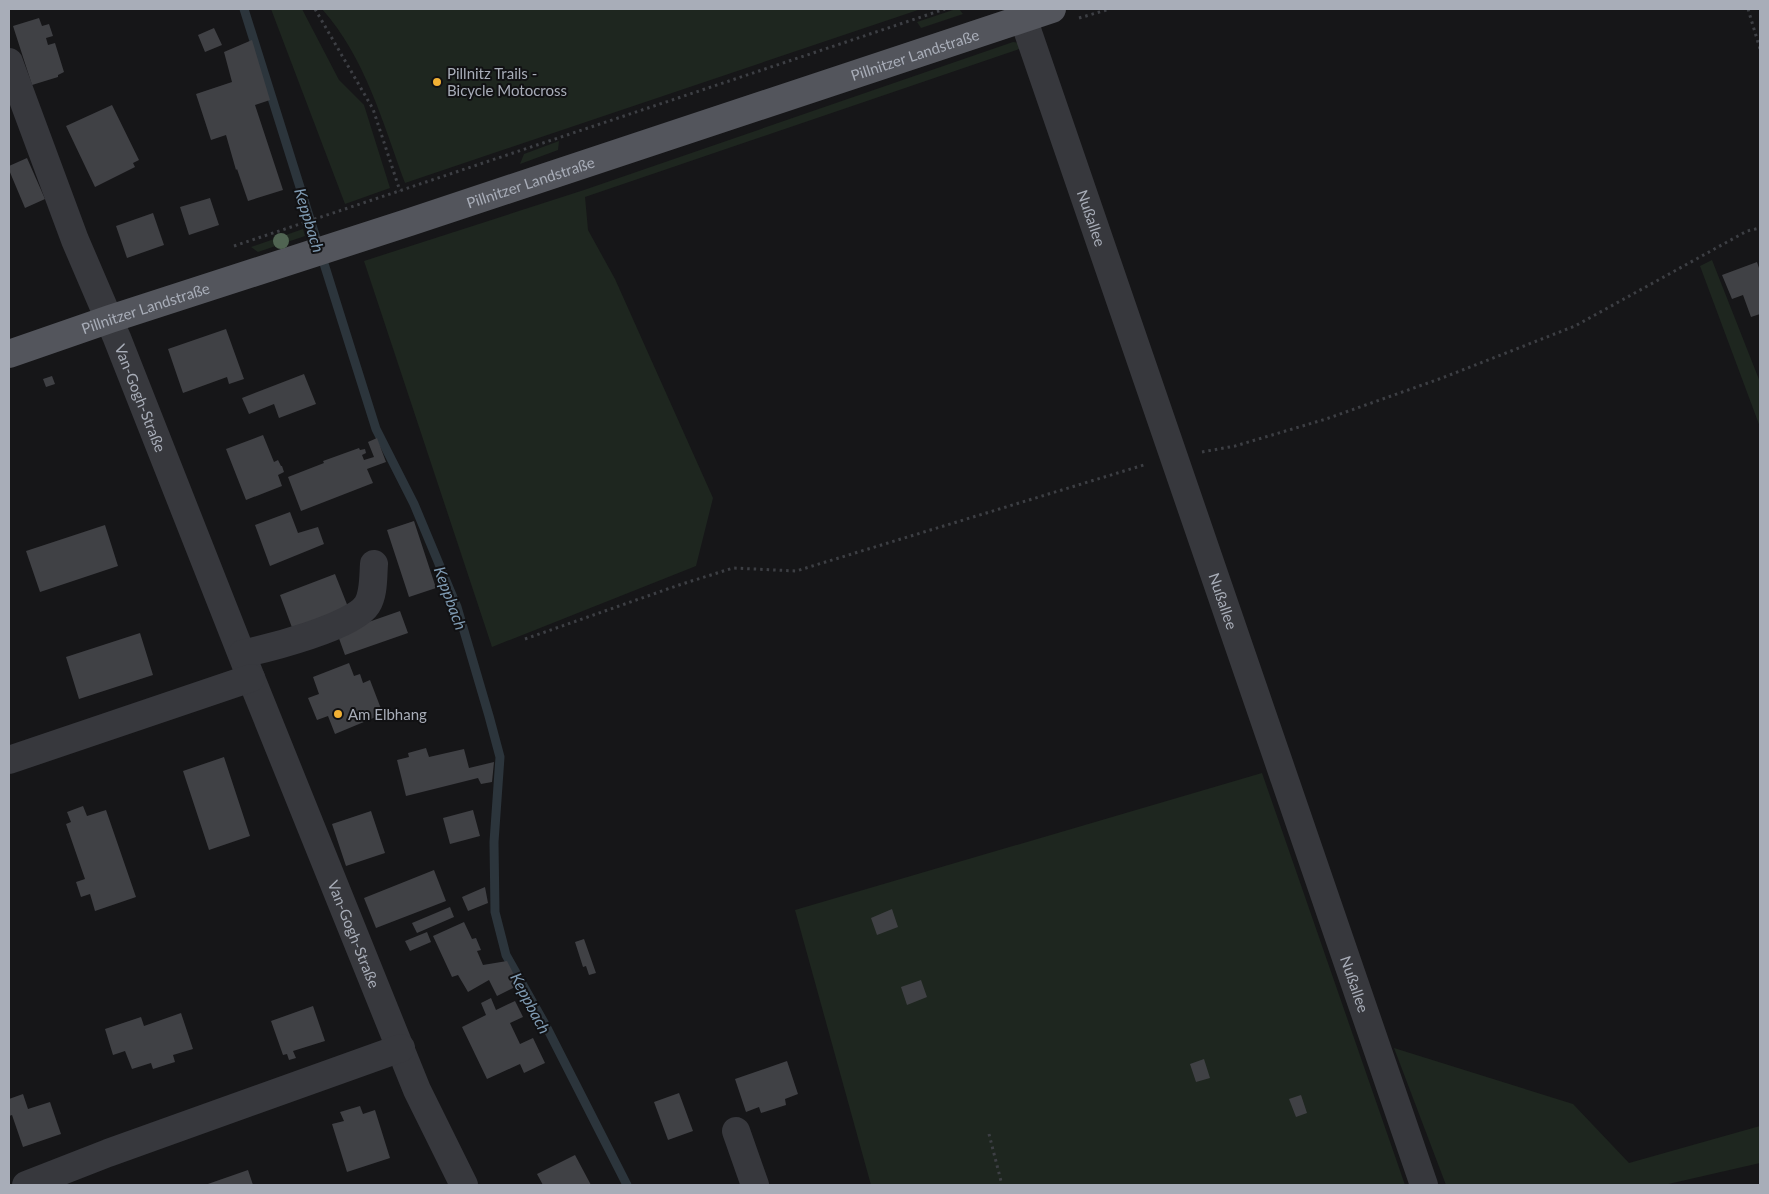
<svg xmlns="http://www.w3.org/2000/svg" width="1769" height="1194" viewBox="0 0 1769 1194" font-family="Lato,sans-serif">
<rect width="100%" height="100%" fill="#161618"/>
<!-- green -->
<path fill="#1e261f" d="M271,9H302L339,80L364,105L390,188L345,204Z
M322,9H921L405,183C383,123 365,57 322,9Z
M956,9H959L963,14L921,28L917,22Z
M1013,42L1020,43L1025,47L585,197L588,230L615,279L713,498L696,566L492,647L364,261L584,190Z
M559,141L558,150L520,164L524,154Z
M303,229L305,236L258,252L251,247Z
M1712,260L1760,382V427L1700,266Z
M1262,773L1405,1185H871L795,910Z
M1394,1048L1573,1104L1629,1163L1760,1126V1163L1664,1185H1446Z"/>
<g fill="none" stroke-linecap="round" stroke-linejoin="round">
<!-- stream -->
<path stroke="#2c353c" stroke-width="9" d="M244,9L376,429L414,504L457,607L489,716L500,757L494,842L495,912L506,955L546,1026L627,1185"/>
</g>
<!-- building -->
<path fill="#404145" d="M39,18L42,26L49,24L53,36L46,38L48,45L55,43L64,72L58,75V77L32,85L13,26Z
M214,28L222,45L205,52L198,35Z
M252,40L270,100L255,105L283,190L248,201L237,169L236,170L226,135L211,140L196,94L232,82L224,52Z
M112,105L139,160L133,163L135,167L95,187L66,126Z
M27,158L45,199L25,208L9,170V166Z
M210,198L219,225L189,235L180,207Z
M153,213L164,245L127,258L116,226Z
M1757,262L1760,271V314L1751,317L1743,295L1732,299L1722,275Z
M226,329L244,379L229,384L227,377L183,393L168,349Z
M304,374L316,404L279,418L274,404L249,414L242,398Z
M52,376L55,384L46,387L43,379Z
M263,435L274,462L278,460L281,466H282L284,472L278,475L282,486L246,500L226,449Z
M377,438L386,462L367,469L373,483L301,511L288,477L324,463L323,461L359,448L360,450L365,449L366,453L362,455L364,460L374,457L368,442Z
M290,512L298,533L318,527L324,544L270,566L255,525Z
M414,521L436,588L409,597L387,530Z
M105,525L118,566L40,592L26,551Z
M335,574L350,612L294,633L280,595Z
M400,611L408,633L345,655L337,633Z
M140,633L153,675L79,699L66,657Z
M349,663L354,676L360,674L363,683L370,680L383,714L335,734L328,716L317,720L308,698L319,694L313,677Z
M426,748L429,757L464,749L469,768L494,762L492,782L481,784L478,778L406,796L397,760L409,757L408,753Z
M224,757L250,836L209,850L183,771Z
M83,806L87,816L106,810L136,897L95,911L90,894L81,897L76,882L85,879L66,824L71,822L67,812Z
M473,810L480,836L450,844L443,818Z
M371,811L385,853L346,866L332,824Z
M434,870L446,901L376,928L364,898Z
M485,887L488,903L468,911L462,897Z
M450,907L454,917L417,933L412,923Z
M892,909L898,927L877,935L871,918Z
M464,922L472,939L476,938L481,950L477,951L483,965L507,961L519,985L497,996L489,980L468,992L458,975L452,977L433,936Z
M427,932L431,942L410,951L405,941Z
M584,939L596,973L589,975L586,966L583,967L575,942Z
M921,980L927,997L907,1005L901,987Z
M491,998L496,1010L515,1001L523,1017L510,1023L520,1044L533,1038L545,1063L524,1073L520,1064L487,1079L462,1027L486,1015L481,1003Z
M313,1006L325,1041L293,1051L296,1058L289,1060L287,1054L283,1055L271,1021Z
M181,1013L193,1049L173,1055L175,1062L153,1069L151,1063L132,1069L125,1051L113,1055L105,1029L141,1017L144,1026Z
M1204,1059L1210,1078L1196,1082L1190,1064Z
M787,1061L798,1094L785,1099L786,1105L761,1113L759,1107L746,1112L735,1079Z
M679,1093L693,1131L668,1140L654,1102Z
M23,1094L28,1109L50,1102L61,1134L23,1147L12,1115L9,1116V1099Z
M1301,1095L1307,1113L1296,1117L1289,1099Z
M360,1106L363,1114L375,1110L390,1158L347,1172L332,1124L344,1121L340,1112Z
M575,1155L591,1185H543L537,1174Z
M248,1170L253,1185H205Z"/>
<g fill="none" stroke-linecap="round" stroke-linejoin="round">
<!-- path -->
<path stroke="#3d3f44" stroke-width="3" stroke-dasharray="2.5 4" stroke-linecap="butt" d="M315,9L373,109L400,191
M1748,9L1760,49
M1079,18L1110,9
M234,246L945,9
M1202,452L1235,446L1326,419L1442,378L1575,326L1747,231L1760,228
M525,639L679,585L733,568L796,571L1147,464
M989,1134L1002,1185"/>
<!-- minor -->
<g stroke="#37383d" stroke-width="28">
<path id="s1" d="M1020,9L1424,1185"/>
<path id="s2" d="M9,62L75,240L117,338L251,678L417,1090L464,1185"/>
<path d="M242,654C269,648 353,627 367,605C374,594 373,577 374,564"/>
<path d="M9,760L251,678"/>
<path d="M736,1131L755,1185"/>
<path d="M26,1185L108,1153L401,1048"/>
</g>
<!-- major -->
<path stroke="#53555c" stroke-width="28" id="s3" d="M9,354L110,319L410,222L1052,9"/>
</g>
<!-- trees -->
<circle fill="#506452" cx="281" cy="241" r="8"/>
<!-- markers -->
<g fill="#f2b134" stroke="#111113" stroke-width="2">
<circle cx="437" cy="82" r="5"/>
<circle cx="338" cy="714" r="5"/>
</g>
<g text-anchor="middle" dominant-baseline="central" stroke-width="4" stroke-linejoin="round" paint-order="stroke">
<!-- street labels -->
<g font-size="15" fill="#a8adb8" stroke="#111113">
<text stroke="none"><textPath href="#s3" startOffset="954">Pillnitzer Landstraße</textPath></text>
<text stroke="none"><textPath href="#s3" startOffset="549">Pillnitzer Landstraße</textPath></text>
<text stroke="none"><textPath href="#s1" startOffset="221">Nußallee</textPath></text>
<text stroke="none"><textPath href="#s3" startOffset="144">Pillnitzer Landstraße</textPath></text>
<text stroke="none"><textPath href="#s2" startOffset="361">Van-Gogh-Straße</textPath></text>
<text stroke="none"><textPath href="#s1" startOffset="626">Nußallee</textPath></text>
<text stroke="none"><textPath href="#s2" startOffset="938">Van-Gogh-Straße</textPath></text>
<text stroke="none"><textPath href="#s1" startOffset="1031">Nußallee</textPath></text>
</g>
<!-- poi labels -->
<g font-size="15" fill="#a8adb8" stroke="#111113" text-anchor="start">
<text x="447" y="73">Pillnitz Trails -<tspan x="447" dy="17">Bicycle Motocross</tspan></text>
<text x="348" y="714">Am Elbhang</text>
</g>
<!-- water labels -->
<g font-size="16" font-style="italic" fill="#7f9bb3" stroke="#111113">
<text transform="translate(310 220) rotate(73)">Keppbach</text>
<text transform="translate(451 598) rotate(70)">Keppbach</text>
<text transform="translate(531 1003) rotate(62)">Keppbach</text>
</g>
</g>
<!-- border -->
<rect width="1769" height="1194" fill="none" stroke="#a8adb8" stroke-width="20"/>
</svg>
